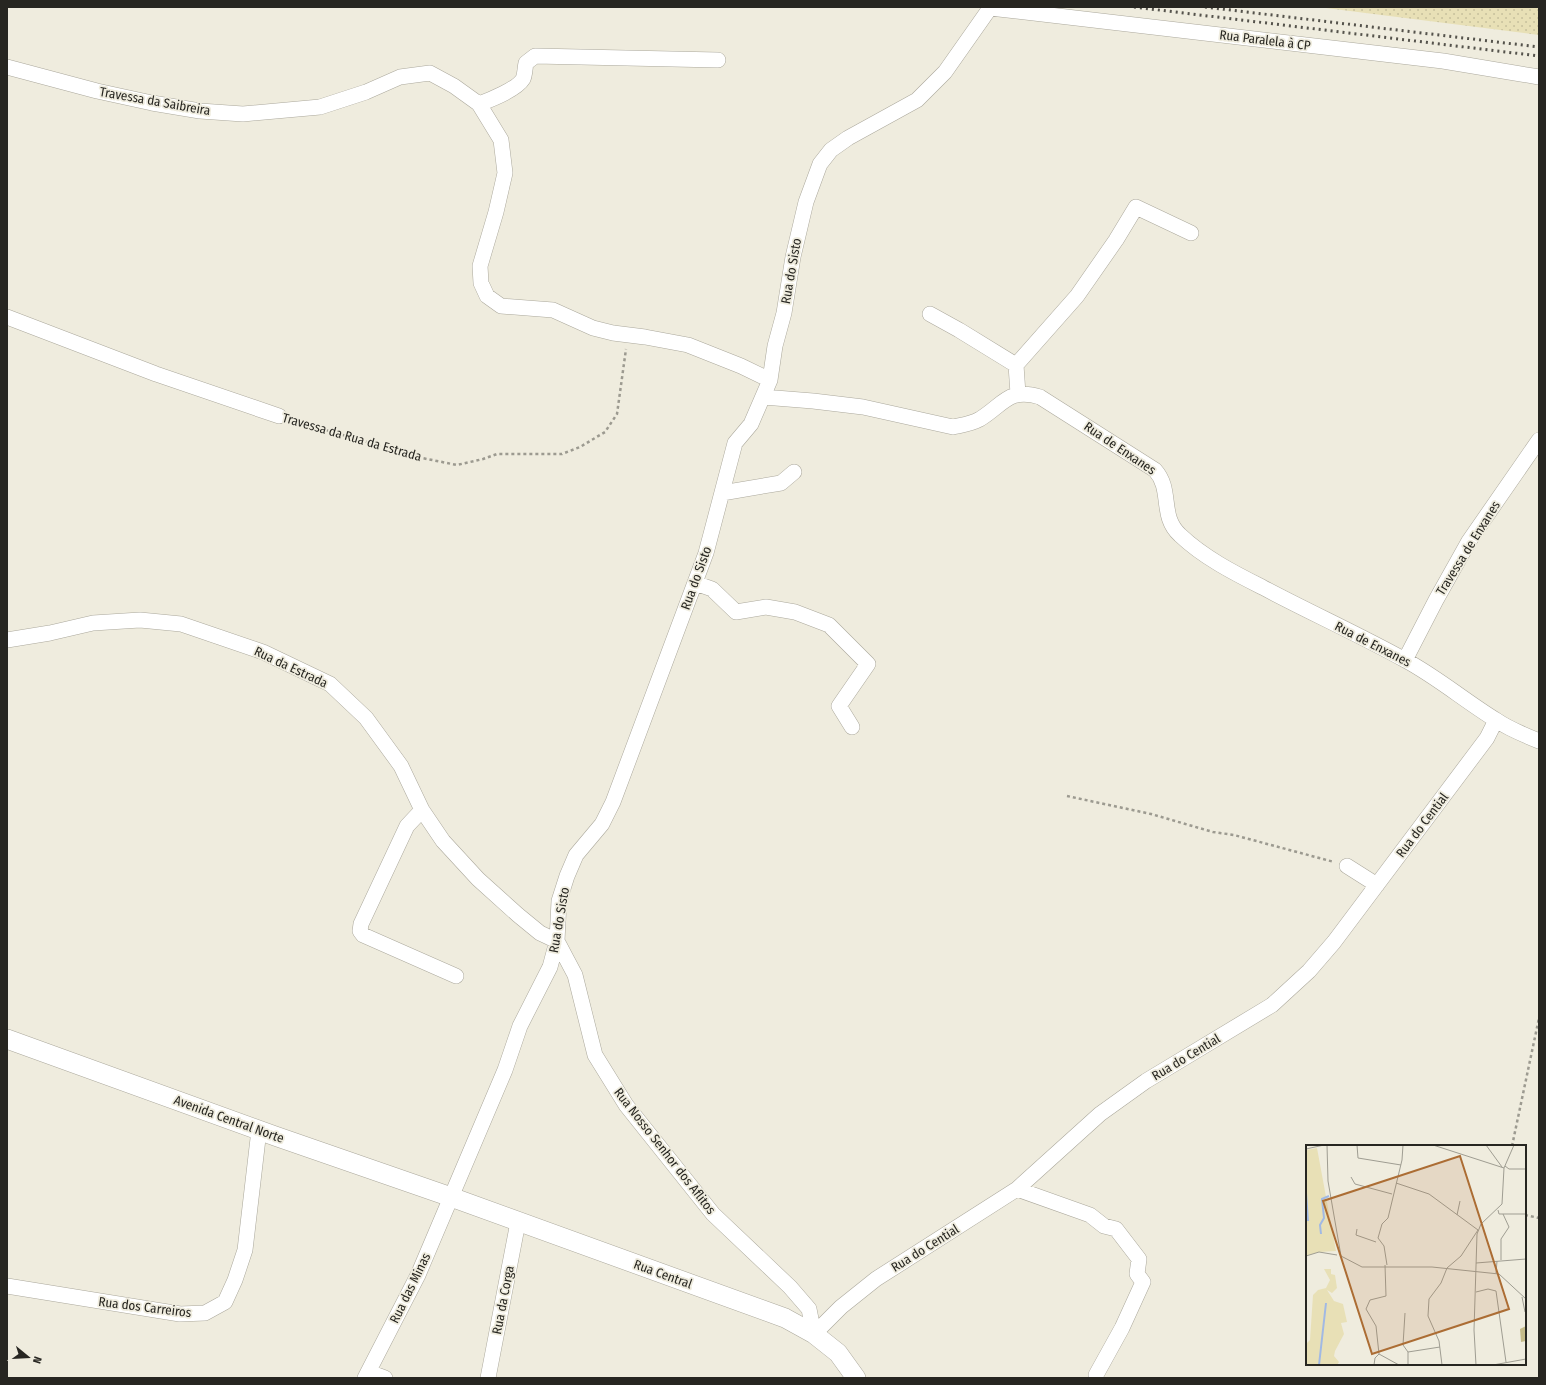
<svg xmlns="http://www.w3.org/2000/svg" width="1546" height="1385" viewBox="0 0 1546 1385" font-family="'Fira Sans Condensed',sans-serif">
<defs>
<pattern id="grass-dots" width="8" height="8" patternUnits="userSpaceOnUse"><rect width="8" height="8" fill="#e8e0b6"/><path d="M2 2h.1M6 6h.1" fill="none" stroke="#c7c09c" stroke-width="1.8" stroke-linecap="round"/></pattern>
</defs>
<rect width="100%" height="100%" fill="#efecde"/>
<!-- grass -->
<path fill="url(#grass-dots)" d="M1318,7H1539V35Z"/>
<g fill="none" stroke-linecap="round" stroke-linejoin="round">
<defs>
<path id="minor" d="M7,67L97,91L152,103L200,111L243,114L320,107L366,92L400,77L430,73L454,86L479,104L501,140L505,173L496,212L480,266L481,283L487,296L501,306L553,310L593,328L613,333L645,337L688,345L741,366L770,380
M479,104C490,100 517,89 523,79C525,75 525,67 526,63L535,56L718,60
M930,314L959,330L1016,365L1018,394
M7,317L156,374L279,416
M1016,365L1077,296L1116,240L1136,207L1191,233
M763,397L813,401L863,407L953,427C962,425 971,424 980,419C1003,405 1009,387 1040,397L1155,470C1173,490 1159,516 1180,535C1203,557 1234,573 1262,587C1309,612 1358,634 1405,660C1437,677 1465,701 1496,720C1509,729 1524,735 1539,741
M722,493L781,483L794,472
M695,583L712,589L736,612L766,607L795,612L829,625L868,664L839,706L852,727
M7,640L50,633L93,623L140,620L181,624L263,652L330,684L366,718L401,766L422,810L443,841L478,879L518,915L540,933L557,941L575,975L595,1055L626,1105L713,1214L790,1287L809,1309L814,1334
M1405,660L1436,600L1469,541L1539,440
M422,810L407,826L361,924L360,931L363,935L456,976
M1347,866L1377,885
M1017,1189L1090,1215L1104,1226L1116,1229L1139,1259L1137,1274L1143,1282L1122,1328L1096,1375
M7,1286L180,1314L205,1313L225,1302L235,1280L245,1250L259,1130
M814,1334L841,1307L876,1279L1017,1189L1100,1114L1146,1081L1272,1005L1309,971L1334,942L1487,738L1496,720
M369,1372L385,1378
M365,1378L418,1275L505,1070L520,1026L550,967L557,941L559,901L567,876L576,855L602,824L613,802L706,553L735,443L751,424L770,380L775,346L784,313L793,257L806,202L820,164L831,150L848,138L917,100L945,72L990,8L1443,61L1539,77
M488,1378L518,1222"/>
<path id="major" d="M7,1039L275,1136L451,1197L785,1318L814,1334L838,1353L856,1378"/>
</defs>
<!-- minor casing -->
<use href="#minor" stroke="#aba89c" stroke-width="16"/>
<!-- major casing -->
<use href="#major" stroke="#aba89c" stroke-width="20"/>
<!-- path -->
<path stroke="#9c9a90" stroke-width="2.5" stroke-dasharray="3 3" stroke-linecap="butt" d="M291,420L422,458L457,465L483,459L497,454H562L580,447L605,432L617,414L626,349
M1067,796L1151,814L1213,832L1234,835L1334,862
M1512,1146L1539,1018
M1525,1215L1539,1218"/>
<!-- minor -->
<use href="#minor" stroke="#fff" stroke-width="15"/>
<!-- major -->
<use href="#major" stroke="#fff" stroke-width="19"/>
<!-- rail -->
<path stroke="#55534c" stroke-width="3" stroke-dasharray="2 4" stroke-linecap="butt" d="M1134,7L1539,56
M1205,7L1539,47"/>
</g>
<g text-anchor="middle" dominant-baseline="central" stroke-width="3.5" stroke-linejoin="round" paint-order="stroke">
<!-- street labels -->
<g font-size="13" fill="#272621" stroke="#efecde">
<text transform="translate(1265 40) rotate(7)">Rua Paralela à CP</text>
<text transform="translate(155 101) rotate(10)">Travessa da Saibreira</text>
<text transform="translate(791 271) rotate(-80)">Rua do Sisto</text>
<text transform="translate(352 437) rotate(16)">Travessa da Rua da Estrada</text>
<text transform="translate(1120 448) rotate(34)">Rua de Enxanes</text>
<text transform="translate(1468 548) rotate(-58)">Travessa de Enxanes</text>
<text transform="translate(696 578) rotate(-70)">Rua do Sisto</text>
<text transform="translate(1373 644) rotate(27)">Rua de Enxanes</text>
<text transform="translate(291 667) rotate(25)">Rua da Estrada</text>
<text transform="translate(1422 825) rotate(-53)">Rua do Cential</text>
<text transform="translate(559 920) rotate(-80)">Rua do Sisto</text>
<text transform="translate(1186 1057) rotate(-31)">Rua do Cential</text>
<text transform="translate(229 1119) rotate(20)">Avenida Central Norte</text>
<text transform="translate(665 1151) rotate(52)">Rua Nosso Senhor dos Aflitos</text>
<text transform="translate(925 1248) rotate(-32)">Rua do Cential</text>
<text transform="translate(663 1274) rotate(20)">Rua Central</text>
<text transform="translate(410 1288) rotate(-64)">Rua das Minas</text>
<text transform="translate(503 1300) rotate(-79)">Rua da Corga</text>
<text transform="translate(145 1307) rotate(7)">Rua dos Carreiros</text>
</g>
</g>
<!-- overview -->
<g transform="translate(1306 1145)">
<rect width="220" height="220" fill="#efecde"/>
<path d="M11,3L30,106L13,107L0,111V5Z" fill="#e8e0b6"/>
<path d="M220,181V196L215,197L214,184Z" fill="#c5bb89"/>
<path d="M18,124H25V129L29,130L31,143L26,148L21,145L28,156L37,159L41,177L35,178L38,189L29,206L28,211L33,217L31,220H1L0,199L4,195L7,150L12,145L20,143L24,135Z" fill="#e8e0b6"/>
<path fill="none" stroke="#a1b9e4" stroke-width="2" d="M0,48L2,76M15,89L14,80L18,73L16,54L23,51M13,220L20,158"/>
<path fill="none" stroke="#9f9d92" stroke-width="1" d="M21,0L22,36L35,111L56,122H126L193,129L220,154M51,0L52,13L95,20M127,0L198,23M180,0L196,22M0,4L18,0M199,21L203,24H220M45,32L49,39L86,49M90,38L123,49L172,85L155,111L141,123L135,138L123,154L122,171L133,196L136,220M192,65L193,69H220M151,70L154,56M51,84L50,90L70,97M0,111L13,107L31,110M195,115V94L203,82L197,69M170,118L220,114M81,120L78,101L72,93L76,79L82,73L96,15L97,0M190,128L191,116M170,147L182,144L190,146L200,217M216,152L219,167M99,168L97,200L102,207V220M102,207L134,202M73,209L70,181L60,164L64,155L80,151L79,120M73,209L93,220M68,220L69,213L73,209M170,220L168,185L171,89L175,79L196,59L198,23L208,0M187,220L220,214"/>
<path fill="#ac6d34" fill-opacity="0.15" stroke="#ac6d34" stroke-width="2" d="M154,11L203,164L66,209L17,56Z"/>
<rect width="220" height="220" fill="none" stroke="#272621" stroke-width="2"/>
</g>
<!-- border -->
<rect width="1546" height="1385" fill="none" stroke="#272621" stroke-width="16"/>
<!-- north arrow -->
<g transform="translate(28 1357) rotate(108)" stroke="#efecde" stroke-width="3" paint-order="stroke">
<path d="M0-3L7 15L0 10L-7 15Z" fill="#272621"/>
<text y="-6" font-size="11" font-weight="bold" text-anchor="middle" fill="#272621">N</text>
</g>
</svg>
